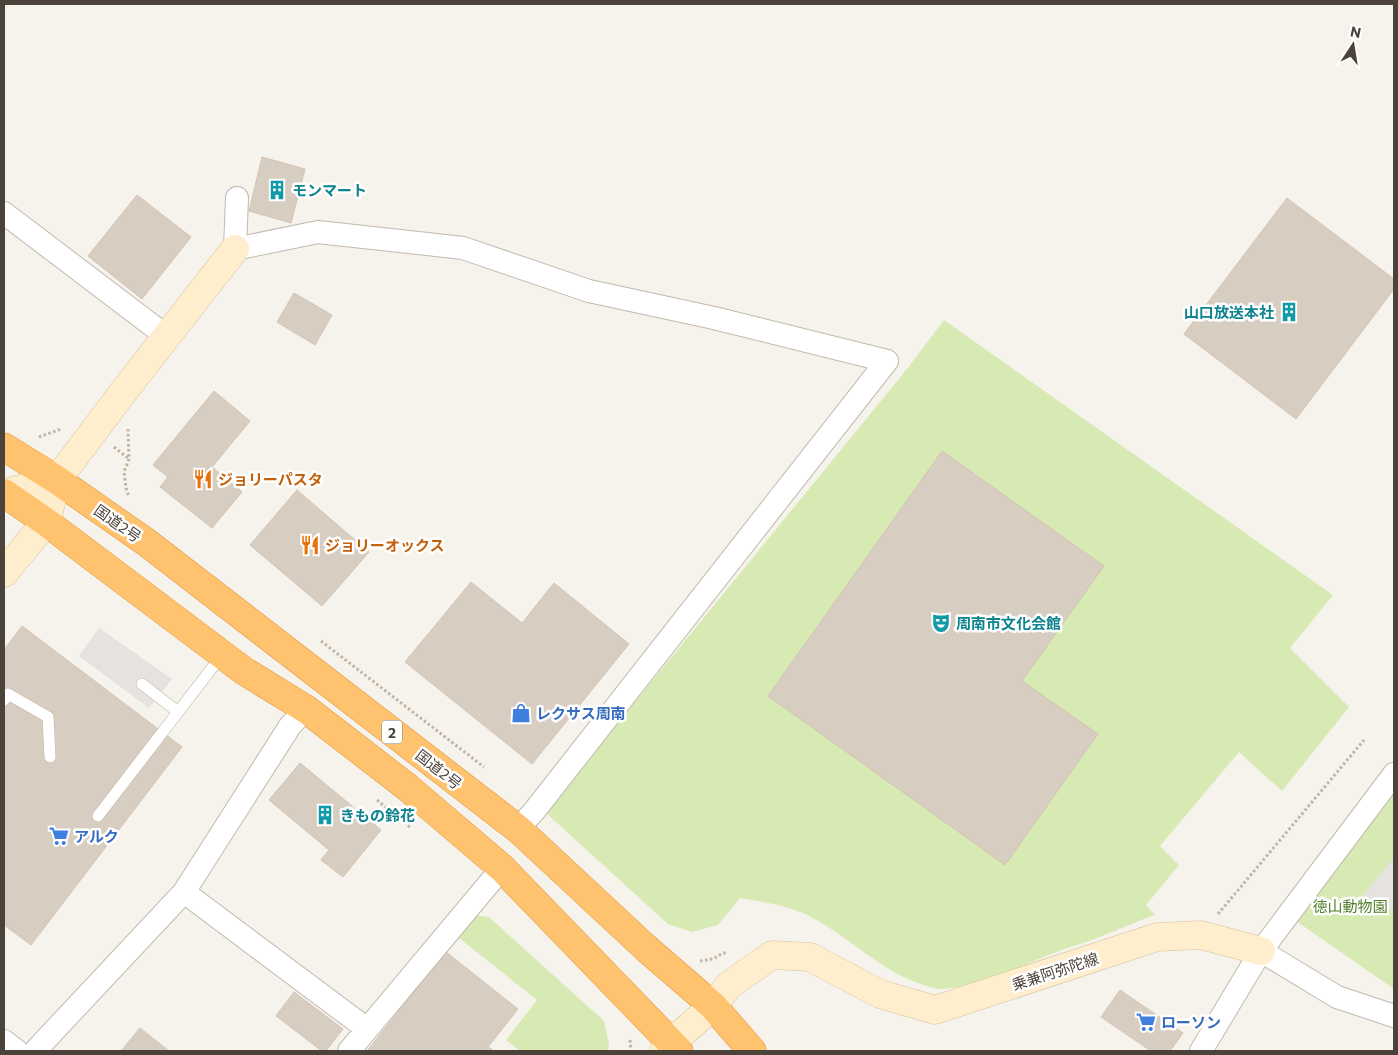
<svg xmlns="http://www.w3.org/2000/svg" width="1398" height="1055" viewBox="0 0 1398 1055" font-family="Commissioner,'Noto Sans JP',sans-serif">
<rect width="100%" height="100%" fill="#f6f2ec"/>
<!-- green -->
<path fill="#d7eab4" d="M944,320L1333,595L1290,648L1349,707L1282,791L1239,752L1160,846L1179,865L1146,905L1155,915C1135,922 1115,931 1095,939C1083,944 1071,946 1059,951C1023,964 990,983 952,988C947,988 942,990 937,989C885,977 854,939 809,916C788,905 763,902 740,898L718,925L692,932L668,924L545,812L907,369Z
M1394,785V989L1286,914Z
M471,915L489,917L604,1021L609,1045L608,1051H520L506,1040L537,1000L449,930Z"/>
<!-- parking -->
<path fill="#e5e2e0" d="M99,628L172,679L149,708L79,656Z
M1394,858V908L1375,914L1358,901Z"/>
<!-- building -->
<path fill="#d8cdc1" stroke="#d3c4b4" d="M262,157L305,169L291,223L249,211Z
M137,195L191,237L142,299L88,256Z
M1287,198L1394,279V289L1296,419L1184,334Z
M294,293L332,315L315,345L277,322Z
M214,391L250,421L212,467L242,492L212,528L160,487L168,477L153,465Z
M942,451L1104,566L1022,681L1098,734L1005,865L768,696Z
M297,490L369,552L322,606L250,545Z
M471,582L522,623L554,583L629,644L532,764L405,662Z
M22,626L182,747L31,945L4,925V650Z
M300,763L381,830L343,877L321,860L329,850L269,800Z
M446,952L518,1009L488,1047L494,1051H367Z
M1120,990L1183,1033L1170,1051H1151L1101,1017Z
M294,992L343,1029L326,1051H322L276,1016Z
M140,1028L169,1051H121Z"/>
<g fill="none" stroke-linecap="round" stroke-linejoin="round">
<defs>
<path id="lane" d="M142,684L178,712
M4,700L8,694L48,717L50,757
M98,816L222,655"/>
<path id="street" d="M237,198L235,249L318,232L463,248L589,291L714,318L887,361L535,810L518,829
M4,213L166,336
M184,892L367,1029
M1261,951L1337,997L1394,1016
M4,1041L17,1051
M35,1051L184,892L290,726L306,709
M349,1051L502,868
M1201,1051L1261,951L1394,774"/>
<path id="secondary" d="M4,493L57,480
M4,573L46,522L57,480L127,387L235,249
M664,1051L672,1042L713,1006L728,986L772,955L810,957L880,994L935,1010L1157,937L1201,935L1261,951"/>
<path id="highway" d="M4,447L57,480L146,542L518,829L647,949L713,1006L752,1051
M4,493L46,522L244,671L306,709L407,787L502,868L679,1051"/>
</defs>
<!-- lane casing -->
<use href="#lane" stroke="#c2b9ae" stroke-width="12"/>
<!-- street casing -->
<use href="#street" stroke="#c2b9ae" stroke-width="24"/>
<!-- secondary casing -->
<use href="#secondary" stroke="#d6c19b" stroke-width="29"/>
<!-- highway casing -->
<use href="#highway" stroke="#e1963b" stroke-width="29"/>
<!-- path -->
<path stroke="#c4b49f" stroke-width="3" stroke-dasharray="2.5 2.5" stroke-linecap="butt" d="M128,429L129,459L124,472L126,488L129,497
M39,437L61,429
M114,447L129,459
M321,641L484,767
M377,800L411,828
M1218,914L1364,740
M700,961L713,959L723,953H727
M630,1040L631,1051"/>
<!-- lane -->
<use href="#lane" stroke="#fff" stroke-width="11"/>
<!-- street -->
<use href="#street" stroke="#fff" stroke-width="22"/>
<!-- secondary -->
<use href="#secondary" stroke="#ffeecd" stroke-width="28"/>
<!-- highway -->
<use href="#highway" stroke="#ffc26e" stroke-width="28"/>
</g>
<!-- icons -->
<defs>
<symbol id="building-bare" viewBox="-9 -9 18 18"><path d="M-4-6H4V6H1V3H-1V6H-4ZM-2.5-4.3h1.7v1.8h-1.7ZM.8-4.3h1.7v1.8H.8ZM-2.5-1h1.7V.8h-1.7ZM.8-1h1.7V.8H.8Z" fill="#0f9aa8" stroke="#fff" stroke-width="2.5" paint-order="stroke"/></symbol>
<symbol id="restaurant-bare" viewBox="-9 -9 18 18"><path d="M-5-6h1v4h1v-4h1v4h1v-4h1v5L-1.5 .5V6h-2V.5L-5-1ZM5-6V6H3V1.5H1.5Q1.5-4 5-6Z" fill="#e8710a" stroke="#fff" stroke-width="2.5" paint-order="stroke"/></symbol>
<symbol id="theatre-bare" viewBox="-9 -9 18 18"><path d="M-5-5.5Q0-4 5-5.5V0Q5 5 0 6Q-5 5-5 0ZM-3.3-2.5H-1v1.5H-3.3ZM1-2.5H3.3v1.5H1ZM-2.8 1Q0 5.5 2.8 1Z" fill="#0f9aa8" stroke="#fff" stroke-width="2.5" paint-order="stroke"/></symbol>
<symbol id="shop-bare" viewBox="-9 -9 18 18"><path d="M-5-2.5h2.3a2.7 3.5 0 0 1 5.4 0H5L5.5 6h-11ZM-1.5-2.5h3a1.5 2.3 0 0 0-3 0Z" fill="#3f7fe0" stroke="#fff" stroke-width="2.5" paint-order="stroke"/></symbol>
<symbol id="supermarket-bare" viewBox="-9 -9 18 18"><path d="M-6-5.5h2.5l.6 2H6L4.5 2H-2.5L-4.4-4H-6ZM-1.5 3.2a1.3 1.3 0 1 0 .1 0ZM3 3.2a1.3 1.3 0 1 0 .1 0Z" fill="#3f7fe0" stroke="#fff" stroke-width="2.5" paint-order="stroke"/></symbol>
</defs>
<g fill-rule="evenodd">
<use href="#building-bare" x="263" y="176" width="28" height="28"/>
<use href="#building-bare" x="1275" y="298" width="28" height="28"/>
<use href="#restaurant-bare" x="189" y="465" width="28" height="28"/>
<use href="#restaurant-bare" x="296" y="531" width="28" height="28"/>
<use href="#theatre-bare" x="927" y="609" width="28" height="28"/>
<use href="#shop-bare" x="507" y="699" width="28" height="28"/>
<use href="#building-bare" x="311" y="801" width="28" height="28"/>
<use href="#supermarket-bare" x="45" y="822" width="28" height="28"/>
<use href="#supermarket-bare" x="1132" y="1008" width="28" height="28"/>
</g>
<g text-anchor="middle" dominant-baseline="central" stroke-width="5" stroke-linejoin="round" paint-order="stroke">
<!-- shield labels -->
<rect fill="#fff" stroke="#817b74" stroke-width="1" x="382" y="720.5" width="20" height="23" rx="4"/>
<g font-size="14" font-weight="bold" fill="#4b4239">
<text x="392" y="732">2</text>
</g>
<!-- culture labels -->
<g font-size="15" font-weight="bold" fill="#0d838f" stroke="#fff" text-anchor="start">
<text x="292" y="190">モンマート</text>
<text x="1274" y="312" text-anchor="end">山口放送本社</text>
<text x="956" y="623">周南市文化会館</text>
<text x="340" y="815">きもの鈴花</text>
</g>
<!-- food labels -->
<g font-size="15" font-weight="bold" fill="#c56008" stroke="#fff" text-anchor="start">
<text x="218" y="479">ジョリーパスタ</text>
<text x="325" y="545">ジョリーオックス</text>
</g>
<!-- street labels -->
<g font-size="15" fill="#4b4239" stroke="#fff">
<text transform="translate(118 523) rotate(35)">国道2号</text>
<text transform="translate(439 769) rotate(38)">国道2号</text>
<text transform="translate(1055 971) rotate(-18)">乗兼阿弥陀線</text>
</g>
<!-- shop labels -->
<g font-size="15" font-weight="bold" fill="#366cbe" stroke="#fff" text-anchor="start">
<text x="536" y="713">レクサス周南</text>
<text x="74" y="836">アルク</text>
<text x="1161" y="1022">ローソン</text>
</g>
<!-- park labels -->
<g font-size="15" fill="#517f29" stroke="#fff">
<text x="1350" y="906">徳山動物園</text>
</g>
</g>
<!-- border -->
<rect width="1398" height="1055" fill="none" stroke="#4b4239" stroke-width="10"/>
<!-- north arrow -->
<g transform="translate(1353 45) rotate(12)" stroke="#ffffff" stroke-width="4" paint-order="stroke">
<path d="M0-4L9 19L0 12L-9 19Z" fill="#4b4239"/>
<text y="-8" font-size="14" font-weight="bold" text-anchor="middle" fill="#4b4239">N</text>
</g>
</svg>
